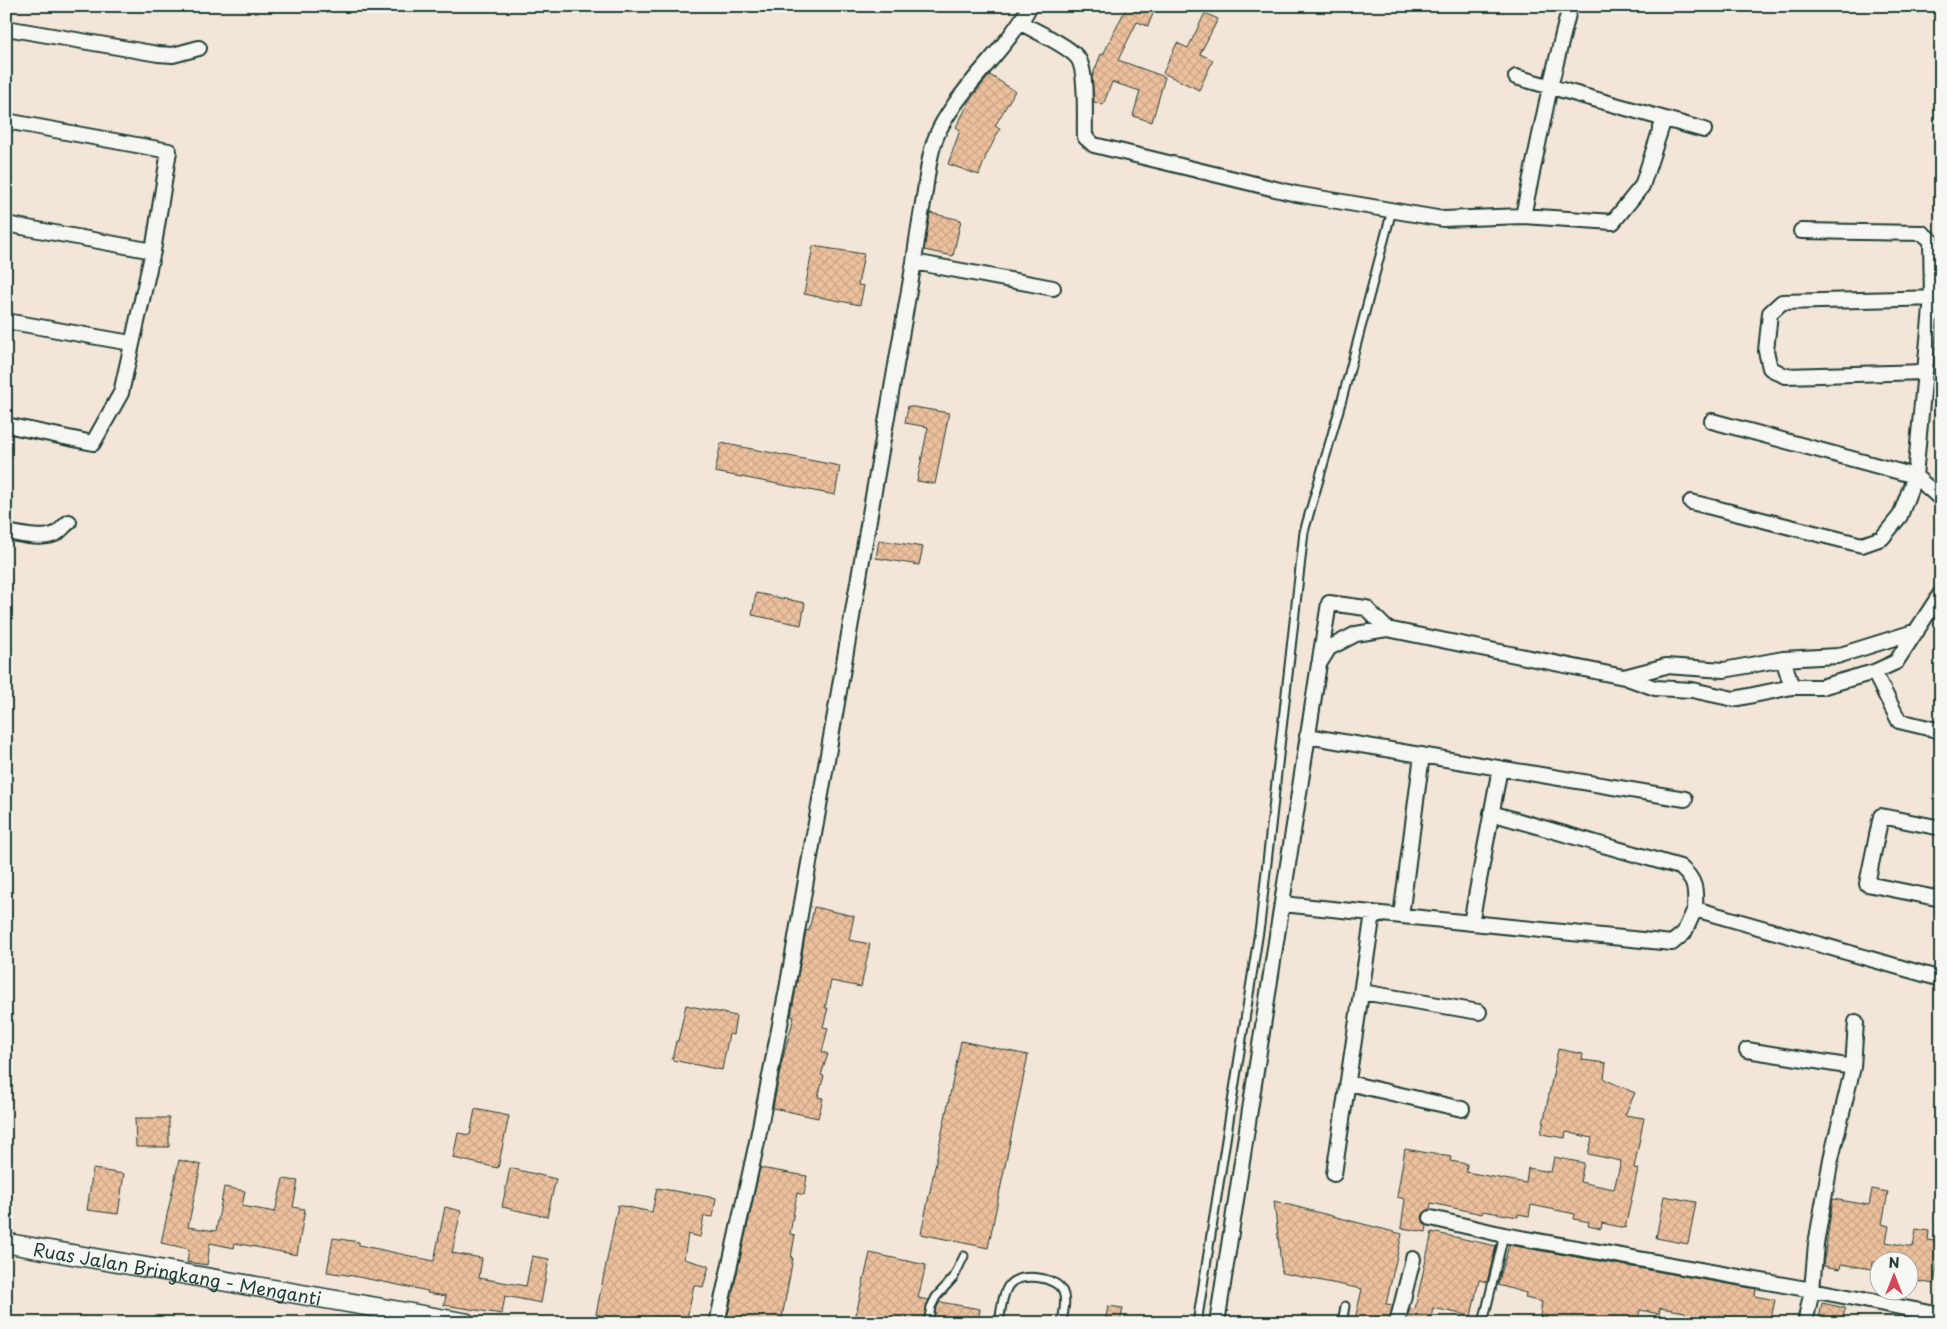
<svg xmlns="http://www.w3.org/2000/svg" width="1947" height="1329" viewBox="0 0 1947 1329" font-family="'Playpen Sans',sans-serif">
<defs>
<pattern id="building-cross-hatch" width="8" height="8" patternUnits="userSpaceOnUse" patternTransform="scale(1.25)"><rect width="8" height="8" fill="#edc09d"/><path d="M0 0l8 8M0 8l8-8" fill="none" stroke="#cba688"/></pattern>
</defs>
<rect width="100%" height="100%" fill="#f3e6d8"/>
<filter id="ink" filterUnits="userSpaceOnUse"><feTurbulence type="fractalNoise" baseFrequency=".02" numOctaves="2"/><feDisplacementMap in="SourceGraphic" scale="10" xChannelSelector="R" yChannelSelector="G"/><feConvolveMatrix kernelMatrix="1 2 1 2 8 2 1 2 1" color-interpolation-filters="sRGB"/></filter>
<g filter="url(#ink)">
<!-- building -->
<path fill="url(#building-cross-hatch)" stroke="#1f3d34" d="M1127,6H1156L1148,26L1137,22L1118,60L1165,77L1152,122L1133,116L1140,91L1112,82L1103,105L1094,102L1092,77L1101,54L1103,55Z
M1205,13L1218,19L1200,54L1213,60L1199,90L1163,73L1177,43L1188,48Z
M990,75L1015,91L995,126L1000,129L986,156L979,175L948,164L960,130L956,127L972,97Z
M930,213L961,220L953,256L924,250Z
M813,246L864,254L858,285L864,286L860,305L804,294Z
M908,406L949,413L935,484L917,481L928,427L905,423Z
M721,443L840,466L835,495L715,472Z
M879,540L923,547L919,565L876,558Z
M756,593L805,603L801,625L752,615Z
M814,907L854,916L849,940L870,944L861,987L831,981L825,1008H828L823,1027L828,1028L822,1052L828,1054L821,1075L824,1076L818,1097L823,1098L818,1118L773,1108L781,1065L794,1017L791,1016L806,930L809,931Z
M686,1005L736,1016L733,1035L729,1034L722,1070L672,1060L676,1041H678Z
M961,1041L1028,1055L988,1248L921,1234Z
M1558,1049L1583,1054L1582,1060L1606,1063L1604,1079L1635,1093L1625,1115L1644,1118L1634,1168L1638,1169L1625,1228L1602,1223L1601,1229L1588,1226L1589,1222L1574,1219L1575,1214L1531,1205L1529,1216L1518,1214V1217L1483,1211L1482,1214L1431,1203L1430,1210L1425,1212L1422,1216L1423,1221L1427,1226L1426,1232L1401,1228L1405,1199L1397,1197L1405,1149L1451,1157L1450,1161L1467,1164L1466,1172L1526,1183L1528,1168L1551,1172L1554,1157L1584,1163L1580,1182L1614,1189L1621,1161L1588,1154L1592,1138L1566,1132L1565,1138L1541,1134Z
M475,1109L509,1116L498,1168L453,1158L458,1133L470,1135Z
M135,1118H169V1147H136Z
M179,1160L201,1165L188,1227L216,1231L224,1187L245,1191L242,1206L275,1212L283,1179L298,1181L293,1207L305,1209L297,1255L235,1243L234,1248L210,1243L207,1265L187,1262L189,1249L161,1243Z
M510,1168L556,1179L547,1217L502,1207Z
M760,1168L807,1176L804,1195L797,1193L790,1234L795,1235L791,1258H793L781,1323H726Z
M93,1169L124,1174L118,1214L87,1210Z
M657,1188L716,1198L713,1217L704,1216L700,1237L688,1234L684,1259L709,1266L703,1287L694,1285L686,1323H639L596,1314L618,1205L652,1212Z
M1872,1189L1888,1192L1882,1224L1889,1226L1886,1242L1913,1247L1916,1229L1929,1231L1928,1240L1941,1242L1934,1284L1910,1280V1262H1873L1872,1269L1841,1264L1840,1269L1823,1266L1833,1199L1869,1205Z
M1664,1196L1696,1202L1688,1244L1656,1238Z
M1274,1201L1402,1234L1386,1304L1393,1305L1388,1323H1354L1362,1289L1282,1273Z
M445,1207L461,1211L452,1253L482,1258L479,1278L526,1286L532,1256L549,1259L541,1303L505,1296L502,1314L444,1305L446,1296L427,1293L428,1291L353,1276L327,1272L333,1238L359,1242V1245L434,1261Z
M1432,1232L1496,1246L1487,1282L1479,1280L1471,1316L1433,1308L1430,1323H1406L1410,1308L1415,1309Z
M1509,1245L1756,1289L1755,1296L1775,1300L1770,1323L1719,1315L1717,1323H1692L1693,1321L1684,1319L1685,1312L1660,1308L1659,1314L1640,1310L1637,1323H1539L1542,1302L1525,1298L1526,1293L1498,1285Z
M870,1253L926,1265L918,1298L929,1300L923,1323H854Z
M940,1302L980,1309L978,1323H933L936,1309Z
M1822,1303L1845,1308L1842,1323H1818Z
M1108,1306L1123,1308L1120,1323H1105Z"/>
<g fill="none" stroke-linecap="round" stroke-linejoin="round">
<defs>
<path id="lane" d="M928,1323L931,1307L936,1297L954,1277L964,1256
M999,1323C1001,1312 1002,1294 1009,1285C1019,1272 1057,1276 1063,1292C1067,1301 1063,1314 1062,1323
M1197,1323L1260,925L1304,532L1343,396L1392,210
M1342,1323L1345,1306
M1483,1323L1504,1235"/>
<path id="street" d="M1021,23C1035,31 1067,45 1077,57C1088,69 1084,119 1085,137L1094,145L1296,194L1443,219L1523,216L1550,87L1570,6
M6,28L158,54L173,55L199,48
M1516,77L1704,130
M6,121L169,151L153,251L121,393L93,443L6,425
M1523,216L1613,222L1642,186L1664,119
M6,224L153,251
M914,262L1053,288
M6,321L131,343
M1925,372L1785,376L1770,368L1766,351L1770,313L1782,302L1940,298
M1712,421L1915,476L1941,499
M1691,502L1862,545L1882,538L1900,516L1915,476L1932,298L1931,240L1922,233L1801,231
M6,532C21,534 43,541 57,533C61,530 65,525 69,522
M1320,659L1329,603L1366,608L1387,629
M1783,659L1792,687
M1874,672L1899,721L1941,731
M1624,677L1666,666L1724,670L1783,659L1837,656L1917,631
M1307,736L1685,799
M1491,813L1680,867C1696,880 1696,890 1695,909
M1941,828L1881,816L1867,884L1941,899
M1282,904L1672,943L1684,933L1695,909L1941,979
M1401,916L1422,755
M1471,923L1500,768
M1362,992L1479,1012
M1856,1022L1853,1067L1831,1159L1816,1244L1812,1290L1941,1315
M1747,1050L1853,1067
M1348,1083L1462,1109
M1334,1174L1373,913
M1431,1218L1504,1235L1812,1290L1805,1323
M717,1323L757,1142L787,989L914,262C917,238 921,215 925,191C928,169 930,148 940,128C964,83 1005,51 1030,6
M1217,1323L1319,664L1329,648L1356,634L1387,629L1624,677L1655,688L1692,690L1734,699L1792,687H1821L1874,672L1896,662L1941,593
M1397,1323L1413,1259"/>
<g id="secondary">
<path id="s1" d="M6,1243L466,1323"/>
</g>
</defs>
<!-- lane casing -->
<use href="#lane" stroke="#1f3d34" stroke-width="11"/>
<!-- street casing -->
<use href="#street" stroke="#1f3d34" stroke-width="18"/>
<!-- secondary casing -->
<use href="#secondary" stroke="#1f3d34" stroke-width="22"/>
<!-- lane -->
<use href="#lane" stroke="#f6f6f2" stroke-width="7"/>
<!-- street -->
<use href="#street" stroke="#f6f6f2" stroke-width="14"/>
<!-- secondary -->
<use href="#secondary" stroke="#f6f6f2" stroke-width="19"/>
</g>
</g>
<g text-anchor="middle" dominant-baseline="central" stroke-width="4.5" stroke-linejoin="round" paint-order="stroke">
<!-- street labels -->
<g font-size="18" fill="#1f3d34" stroke="#f6f6f2">
<text stroke="none"><textPath href="#s1" startOffset="174">Ruas Jalan Bringkang - Menganti</textPath></text>
</g>
</g>
<!-- margin -->
<rect width="1947" height="1329" fill="none" stroke="#f6f6f2" stroke-width="25"/>
<rect x="12" y="12" width="1922" height="1304" fill="none" stroke="#1f3d34" stroke-width="2" filter="url(#ink)"/>
<!-- north arrow -->
<g transform="translate(1894 1276)"><circle r="24" fill="#f6f6f2" stroke="#a0aca6"/>
<path d="M0-4L9 19L0 12L-9 19Z" fill="#d1495b"/>
<text y="-8" font-size="14" font-weight="bold" text-anchor="middle" fill="#1f3d34">N</text>
</g>
</svg>
